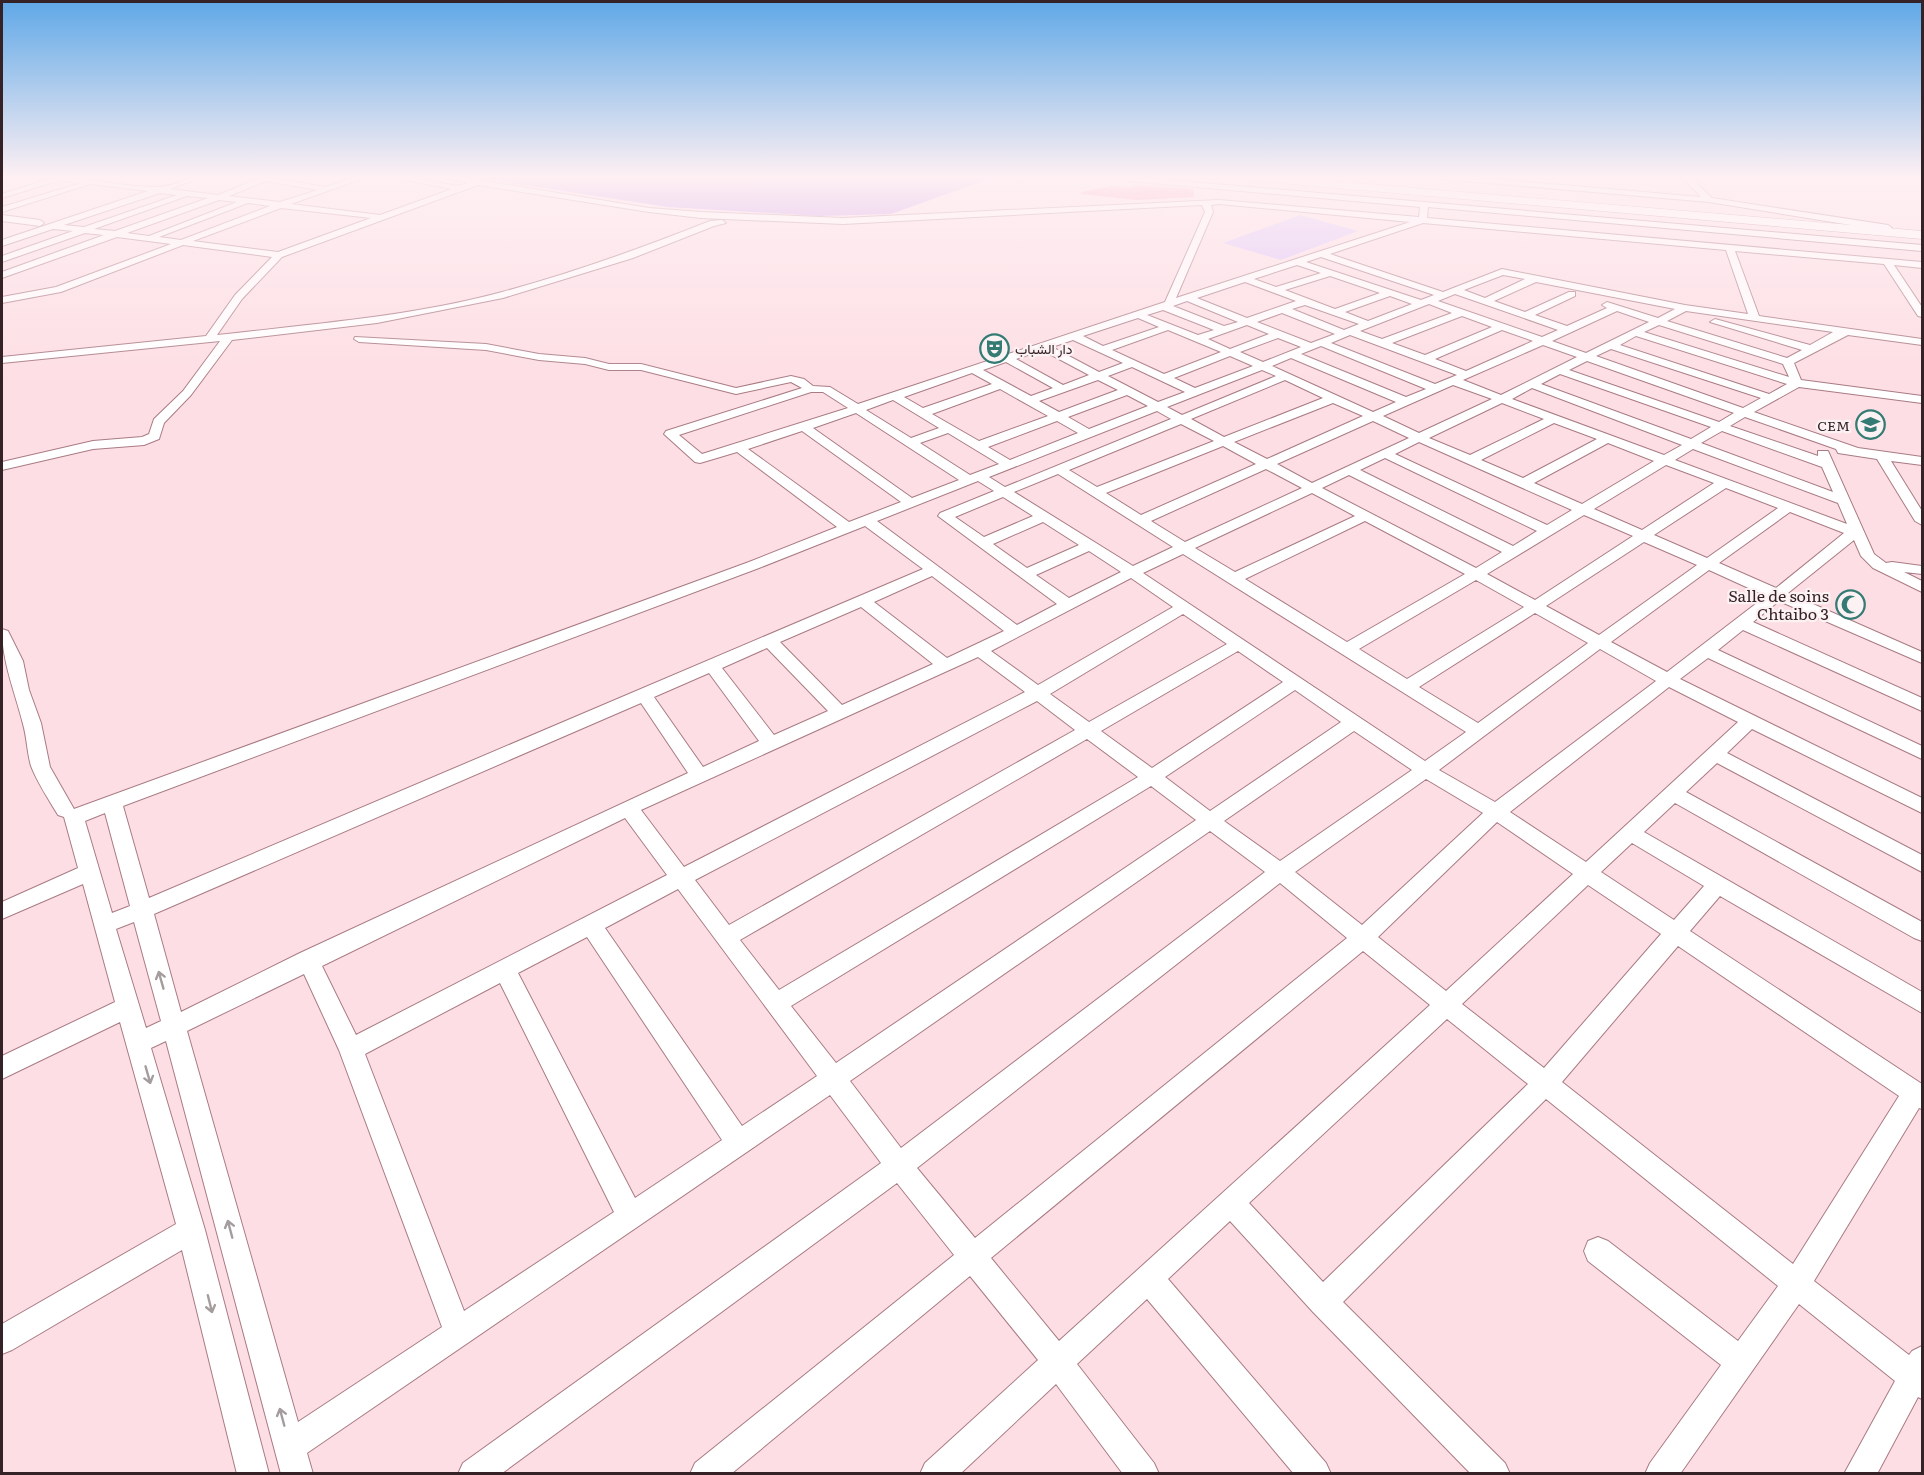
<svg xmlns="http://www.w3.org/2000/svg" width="1924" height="1475" viewBox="0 0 1924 1475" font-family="Literata,Vazirmatn,serif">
<rect width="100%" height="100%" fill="#fddee4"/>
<!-- green -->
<path fill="#dcc1fb" d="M1300,215L1358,231L1281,260L1223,243Z"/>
<!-- forest -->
<path fill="#b987ea" d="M473,177H994L891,214L819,216L668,207Z"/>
<!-- building -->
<path fill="#fc84a0" d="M1134,185L1194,189V197L1136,200L1081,194V192L1111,186L1133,187Z"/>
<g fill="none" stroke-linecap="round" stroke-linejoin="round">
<defs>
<path id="minor" d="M2,177H23L2,181Z
M48,177C85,177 120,187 156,187C172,188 186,177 202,177L170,189L218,195L263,177L326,187L355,177H367L291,204L380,215L452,189L389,177H407L458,186L468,183L442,177H460L649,208L701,212L843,218L1219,200L1419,217L1420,207L1129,181L1125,179L1133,177L1922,245V251L1428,207L1427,218L1922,262V268L1894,265L1922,307V317L1918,316L1884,264L1735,251L1759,316L1922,339V345L1848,335L1794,363L1801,380L1922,396V403L1799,387L1754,412L1858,448L1922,457V465L1891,461L1922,511V525L1915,521L1877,459L1838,453L1836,449L1745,417L1730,426L1818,456V451H1828L1874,554L1886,563L1892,562L1922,566V574L1904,572L1922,581V592L1873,568L1861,556L1854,540L1788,593L1922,652V663L1779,601L1753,622L1922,698V711L1743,630L1718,650L1922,746V759L1708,658L1680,679L1922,798V813L1752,729L1727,753L1922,855V872L1717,763L1686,792L1922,922V941L1914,938L1675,803L1644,832L1922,992V1013L1720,896L1690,931L1922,1084V1109L1919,1108L1814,1281L1909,1355L1912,1351L1922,1346V1399L1918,1397L1877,1474H1844L1895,1381L1799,1304L1680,1474H1645L1650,1463L1721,1365L1588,1261L1584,1251L1588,1241L1598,1237L1608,1241L1738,1341L1778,1286L1546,1099L1343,1302L1505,1463L1510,1474H1471L1313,1312L1230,1221L1168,1279L1326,1463L1331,1474H1294L1147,1299L1077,1364L1154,1463L1159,1474H1123L1056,1384L960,1474H920L925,1463L1038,1360L970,1276L731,1474H690L695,1463L954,1255L897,1183L501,1474H458L463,1463L881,1163L830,1095L307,1453L313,1474H281L166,1041L151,1048L205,1230L269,1474H237L182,1250L12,1350L2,1354V1324L176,1224L120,1022L2,1079V1056L115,1002L83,884L2,919V902L78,868L64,817L58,815C49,800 37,782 31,766C27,752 27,738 23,724C15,692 2,662 2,629L8,631L23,661L29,690L41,723L50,767L74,809L749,562L837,527L737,452L700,463L695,462L664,434L666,431L802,388L791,382L736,394L641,370H609L585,364L539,360L486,350L359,342L354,339L355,337L486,344L539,354L585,358L609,364H641L736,388L791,376L804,379L813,386L830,387L858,404L1165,302L1205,212L1202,205L843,224L701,218L649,212L478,185L282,257L242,299L217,335C312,324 409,317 502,292C573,273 642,248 710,221L722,220L726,223L714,226L633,258L503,298L377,323L232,340L191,395L164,423L159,439L144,445L93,449L2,470V462L93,441L142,437L149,434L154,419L183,391L220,341L2,363V357L206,336L235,295L272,257L183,245L61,292L2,303V297L56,287L171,244L117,237L2,278V272L104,235L85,233L2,262V256L73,231L53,229L2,246V240L148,191L90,184L2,212V207L81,183L60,180L2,198V194L49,179ZM266,181L318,190L280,202L229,196ZM160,193L177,195L84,227L64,225ZM187,196L208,198L115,231L94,229ZM219,200L237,202L149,236L127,233ZM248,203L270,206L181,240L159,237ZM1219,204L1410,222L1176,298L1213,212L1211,205ZM281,208L371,218L278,252L193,241ZM1423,223L1726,250L1748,314L1685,305L1502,269L1443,292L1330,254ZM1321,257L1434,295L1421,300L1306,262ZM1297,265L1321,273L1276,287L1254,279ZM1503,275L1525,279L1485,298L1464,290ZM1330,276L1380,293L1335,309L1285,290ZM1245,282L1296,301L1247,318L1197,298ZM1536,282L1675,309L1658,318L1607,302L1602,305L1607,308L1567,326L1535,315L1575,296V292H1569L1525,312L1494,301ZM1455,294L1558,330L1542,337L1438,301ZM1390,296L1412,304L1368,321L1345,312ZM1187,301L1238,322L1224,326L1173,306ZM1429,304L1452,313L1382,339L1360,331ZM1305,305L1359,324L1344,330L1292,309ZM1163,310L1214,330L1198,335L1147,315ZM1617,311L1649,322L1586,353L1552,341ZM1686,311L1833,332L1810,345L1715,319L1710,322L1802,350L1787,358L1667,321ZM1282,313L1335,334L1311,343L1257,322ZM1462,316L1492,327L1425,355L1392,343ZM1138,318L1159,327L1103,346L1083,336ZM1247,325L1269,334L1230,349L1208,339ZM1659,325L1783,364L1789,377L1644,332ZM1168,330L1221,352L1164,374L1112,350ZM1502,330L1533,341L1466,371L1435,359ZM1350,335L1457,375L1435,384L1331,343ZM1636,336L1787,384L1769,394L1620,345ZM1278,338L1301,347L1263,362L1240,352ZM1073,340L1123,363L1099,372L1052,347ZM1543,345L1577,357L1501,395L1463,380ZM1321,346L1426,389L1406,397L1301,354ZM1611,349L1761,398L1743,408L1596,356ZM1042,350L1089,375L1063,385L1016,359ZM1230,356L1253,366L1195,388L1174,378ZM1291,358L1396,402L1373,412L1272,366ZM1587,361L1734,413L1719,422L1569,370ZM1006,362L1053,388L1031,396L983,370ZM1132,367L1185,392L1158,402L1108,376ZM1262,370L1276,376L1182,415L1167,407ZM972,373L992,384L923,408L904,397ZM1560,374L1711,427L1691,439L1541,384ZM1098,380L1118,390L1059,412L1039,401ZM1285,380L1323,398L1224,437L1191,419ZM1453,385L1492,399L1419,433L1383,416ZM1532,388L1682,445L1664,455L1512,399ZM1000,389L1048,416L979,441L932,414ZM811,392H823L848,408L702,454L679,435ZM1127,395L1148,406L1089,429L1068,417ZM893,400L939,428L911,438L866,410ZM1333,403L1363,416L1267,459L1234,442ZM1502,403L1544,419L1470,455L1429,438ZM1157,411L1171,419L1005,487L989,477ZM856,413L959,480L912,498L813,428ZM1057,421L1078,433L1010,460L988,447ZM1373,421L1409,438L1312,483L1277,464ZM1554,423L1597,439L1523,478L1481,460ZM1181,424L1214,441L1097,487L1069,470ZM802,431L901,502L849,522L748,449ZM1722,431L1822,467L1833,492L1701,443ZM948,433L999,464L970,475L920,443ZM1419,442L1572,510L1547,525L1395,454ZM1608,443L1654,461L1582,504L1534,483ZM1223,446L1256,464L1141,515L1106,493ZM1693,449L1838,503L1847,524L1675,460ZM1385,458L1537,531L1513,546L1360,470ZM1666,465L1714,483L1642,530L1594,509ZM1266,469L1302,488L1185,542L1151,521ZM1058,474L1173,547L1133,566L1014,492ZM1349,475L1502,552L1476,568L1322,488ZM978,481L994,491L940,513L938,516L1057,604L1017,625L877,521ZM1726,488L1778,508L1707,558L1654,535ZM1312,493L1355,516L1235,572L1195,548ZM1003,497L1033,516L984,537L955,517ZM1790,512L1844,533L1776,588L1719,563ZM1584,515L1633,536L1535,600L1487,574ZM1365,521L1465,574L1347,642L1245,579ZM1043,522L1079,545L1027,568L993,544ZM865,526L923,569L149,898L123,806L759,568ZM1644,542L1697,565L1599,635L1546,606ZM1089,551L1121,572L1069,598L1036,575ZM1183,554L1466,732L1425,761L1143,573ZM1709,570L1766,596L1667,672L1611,642ZM932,576L1004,631L947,658L874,602ZM1131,578L1173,607L1038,685L991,651ZM1476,580L1524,607L1407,679L1359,649ZM861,607L933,664L842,705L780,642ZM1535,613L1588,643L1478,723L1419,687ZM1183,614L1227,644L1089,722L1050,694ZM767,648L828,711L774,735L722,668ZM1600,649L1656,681L1495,802L1439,770ZM1238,651L1283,682L1152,768L1101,731ZM978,657L1025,692L684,867L641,810ZM709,673L759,741L703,767L654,697ZM1669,687L1738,722L1586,862L1510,812ZM1295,690L1341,722L1210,811L1165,777ZM1037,701L1075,730L729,925L695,880ZM641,703L688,773L300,953L181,1012L154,914ZM1354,731L1412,770L1280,861L1224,821ZM1087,739L1138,777L779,990L740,940ZM1426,779L1483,813L1362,925L1295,872ZM1151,786L1196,820L836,1063L791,1006ZM105,813L130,906L112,913L85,821ZM625,818L667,875L356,1035L322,966ZM1497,822L1573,874L1446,991L1378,937ZM1210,831L1265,872L901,1148L850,1081ZM1632,843L1704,886L1674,920L1601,872ZM1280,883L1347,938L975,1238L917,1168ZM1588,885L1661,934L1544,1068L1462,1004ZM678,889L817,1076L742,1126L605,928ZM134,922L161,1021L146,1028L116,929ZM587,937L722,1140L635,1198L518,973ZM1678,946L1899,1096L1793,1264L1562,1082ZM1363,951L1430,1005L1059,1341L991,1258ZM304,974L339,1050L442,1327L298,1422L187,1031ZM500,983L614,1212L464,1311L365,1054ZM1447,1019L1528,1084L1323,1282L1249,1203Z
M1437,177H1468L1701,197L1682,177H1690L1712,198L1888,225L1892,228L1888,231L1709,202L1441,179Z
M2,215L40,220L44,223L40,226L2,221Z"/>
<path id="highway" d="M1240,177H1283L1922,231V239L1245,180Z"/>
</defs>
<!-- minor casing -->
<use href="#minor" stroke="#a97b84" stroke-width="2"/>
<!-- highway casing -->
<use href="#highway" stroke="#a97b84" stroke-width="1"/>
<!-- minor -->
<use href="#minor" fill="#fff" fill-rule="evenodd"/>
<!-- highway -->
<use href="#highway" fill="#fff" fill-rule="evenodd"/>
</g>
<!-- one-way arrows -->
<defs><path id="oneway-shaft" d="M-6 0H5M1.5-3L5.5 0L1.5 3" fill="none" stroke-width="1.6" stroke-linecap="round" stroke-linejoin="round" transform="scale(1.5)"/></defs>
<g stroke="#a49c9d">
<use href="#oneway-shaft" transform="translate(161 980) rotate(-106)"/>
<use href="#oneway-shaft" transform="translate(148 1075) rotate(74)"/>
<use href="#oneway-shaft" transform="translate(230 1229) rotate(-105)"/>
<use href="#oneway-shaft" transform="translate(210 1304) rotate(76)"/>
<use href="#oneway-shaft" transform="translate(282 1417) rotate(-105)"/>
</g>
<!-- sky -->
<linearGradient id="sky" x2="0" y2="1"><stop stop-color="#5fa8e7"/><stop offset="0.46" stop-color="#fef0f3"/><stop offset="1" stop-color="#fef0f3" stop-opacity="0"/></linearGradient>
<rect width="1924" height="384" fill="url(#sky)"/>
<!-- icons -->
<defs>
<symbol id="theatre-ring" viewBox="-11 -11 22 22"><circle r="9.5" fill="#fcf2f3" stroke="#347b74" stroke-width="1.5"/><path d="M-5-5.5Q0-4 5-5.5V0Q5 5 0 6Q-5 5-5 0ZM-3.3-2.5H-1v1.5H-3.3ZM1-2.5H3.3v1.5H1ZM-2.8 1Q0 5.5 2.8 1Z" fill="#347b74"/></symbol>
<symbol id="school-ring" viewBox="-11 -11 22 22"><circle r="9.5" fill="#fcf2f3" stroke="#347b74" stroke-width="1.5"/><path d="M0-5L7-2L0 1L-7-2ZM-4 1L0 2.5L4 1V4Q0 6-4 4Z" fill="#347b74"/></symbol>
<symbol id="mosque-ring" viewBox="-11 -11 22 22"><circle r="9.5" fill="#fcf2f3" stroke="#347b74" stroke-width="1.5"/><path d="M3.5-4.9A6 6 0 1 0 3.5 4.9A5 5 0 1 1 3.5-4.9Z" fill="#347b74"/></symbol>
</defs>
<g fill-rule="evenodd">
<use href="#theatre-ring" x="978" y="332" width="33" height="33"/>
<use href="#school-ring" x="1854" y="408" width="33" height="33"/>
<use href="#mosque-ring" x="1834" y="588" width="33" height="33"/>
</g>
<g text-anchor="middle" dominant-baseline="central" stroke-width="4.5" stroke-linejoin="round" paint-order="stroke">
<!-- far-poi labels -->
<g font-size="14" fill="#352226" stroke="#fcf2f3" text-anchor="start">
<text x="1015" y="348">دار الشباب</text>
<text x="1850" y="425" text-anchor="end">CEM</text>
</g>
<!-- poi labels -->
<g font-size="16" fill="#352226" stroke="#fcf2f3" text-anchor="end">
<text x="1829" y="595">Salle de soins<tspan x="1829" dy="18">Chtaibo 3</tspan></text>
</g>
</g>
<!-- border -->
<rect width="1924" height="1475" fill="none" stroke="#352226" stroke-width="6"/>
</svg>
